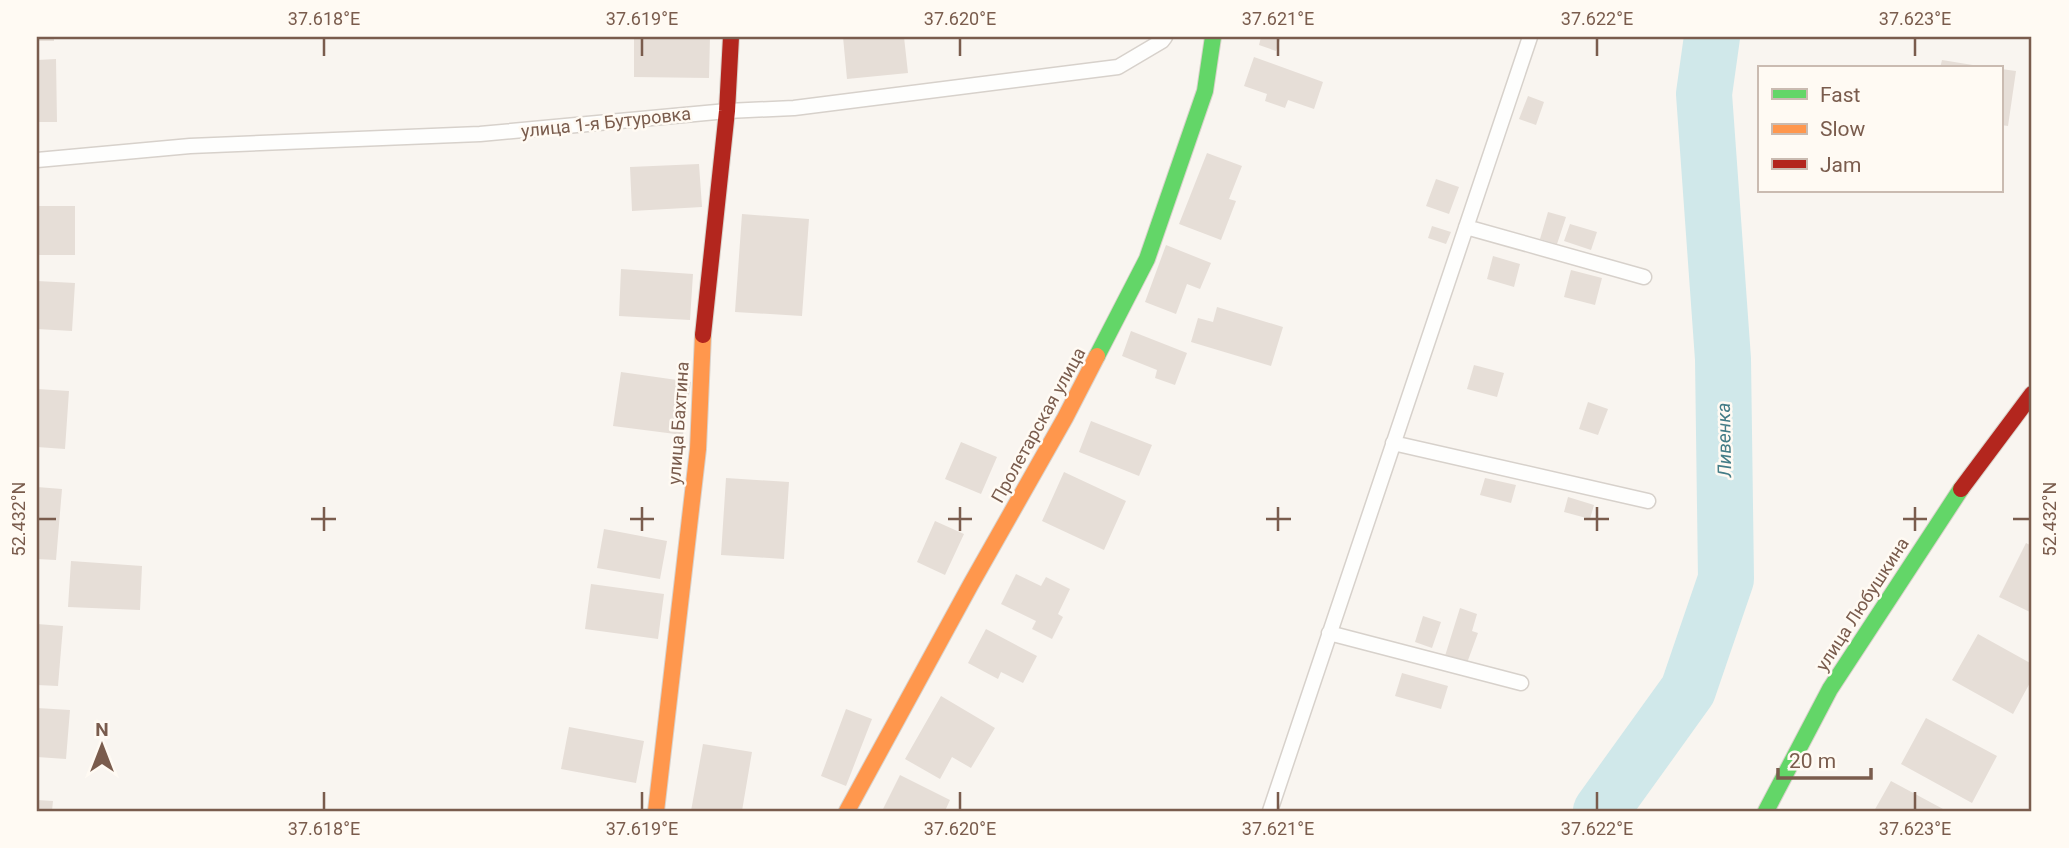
<svg xmlns="http://www.w3.org/2000/svg" width="2069" height="848" viewBox="0 0 2069 848" font-family="Roboto,sans-serif">
<rect width="100%" height="100%" fill="#f9f5f0"/>
<g fill="none" stroke-linecap="round" stroke-linejoin="round">
<!-- river -->
<path stroke="#d0e8ea" stroke-width="56" d="M1601,811L1688,690L1726,579L1723,359L1704,94L1712,37"/>
</g>
<!-- building -->
<path fill="#e6ded7" d="M37,37H54V41H37Z
M634,37H710L709,78L634,77Z
M843,37H904L908,73L847,79Z
M1261,37H1281L1276,51L1259,45Z
M1254,57L1323,82L1314,109L1288,100L1285,108L1265,101L1267,94L1244,86Z
M56,59L57,122H37V60Z
M1942,60L1985,67V68H1940Z
M2001,69L2016,71L2008,126L2001,125Z
M1528,96L1544,102L1536,125L1519,119Z
M1207,153L1242,166L1229,199L1236,201L1221,240L1179,224Z
M699,164L702,207L632,211L630,167Z
M1436,179L1459,187L1449,214L1426,206Z
M37,206H75V255H37Z
M1548,212L1566,217L1557,244L1540,239Z
M742,214L809,219L802,316L735,312Z
M1570,224L1597,232L1591,250L1564,241Z
M1432,226L1451,232L1446,244L1428,238Z
M1166,245L1211,263L1200,289L1187,284L1176,314L1145,302Z
M1493,256L1520,264L1514,287L1487,279Z
M621,269L693,274L690,320L619,316Z
M1571,270L1602,278L1595,305L1564,297Z
M37,281L75,283L72,331L37,329Z
M1217,307L1283,327L1271,366L1191,342L1198,318L1213,322Z
M1131,331L1187,353L1175,385L1155,378L1157,370L1122,356Z
M1474,365L1504,373L1497,397L1467,389Z
M621,372L691,382L683,435L613,426Z
M37,389L69,391L65,449L37,447Z
M1588,402L1608,409L1598,435L1579,429Z
M1091,421L1152,445L1139,476L1079,452Z
M961,442L997,457L981,494L945,479Z
M1064,472L1126,501L1104,550L1042,521Z
M726,478L789,482L784,559L721,555Z
M1485,478L1516,485L1511,503L1480,495Z
M37,487L62,489L56,560L37,559Z
M1568,497L1594,505L1590,519L1564,512Z
M935,521L964,534L945,575L917,562Z
M604,529L667,541L660,579L597,568Z
M2026,543L2032,546V613L1999,597Z
M71,561L142,566L140,610L68,607Z
M1016,574L1041,586L1046,577L1070,589L1058,614L1063,617L1052,639L1032,629L1036,621L1001,604Z
M591,584L664,594L658,639L585,629Z
M1460,608L1477,614L1472,631L1478,633L1467,663L1445,656Z
M1423,616L1441,622L1432,648L1415,642Z
M37,624L63,626L58,686L37,685Z
M986,629L1037,656L1023,683L1001,672L998,679L968,663Z
M1978,634L2032,664V679L2013,714L1952,680Z
M1402,673L1448,686L1441,709L1395,696Z
M941,696L995,728L971,768L952,757L940,779L905,759Z
M37,708L70,710L66,759L37,757Z
M846,709L872,719L846,786L821,776Z
M1926,718L1997,756L1972,803L1901,764Z
M569,727L644,741L636,783L561,769Z
M703,744L752,752L742,811H691Z
M900,775L950,800L945,811H882Z
M1891,781L1943,809L1942,811H1874Z
M37,800L53,801L52,811H37Z"/>
<g fill="none" stroke-linecap="round" stroke-linejoin="round">
<defs>
<path id="lane" d="M37,160L190,146L480,134L727,111L794,108L1118,67L1162,41L1165,37
M1466,227L1644,277
M1393,443L1648,501
M1329,633L1521,683
M1270,811L1530,37"/>
<path id="fast" d="M1097,356L1147,259L1205,91L1213,37
M1766,811L1830,689L1961,489"/>
<path id="slow" d="M656,811L698,449L703,335
M847,811L971,584L1065,418L1097,356"/>
<path id="jam" d="M703,335L727,111L731,37
M1961,489L2032,394"/>
</defs>
<!-- lane casing -->
<use href="#lane" stroke="#d7d1cb" stroke-width="17"/>
<!-- fast casing -->
<use href="#fast" stroke="#d9d2cb" stroke-width="18"/>
<!-- slow casing -->
<use href="#slow" stroke="#d9d2cb" stroke-width="18"/>
<!-- jam casing -->
<use href="#jam" stroke="#d9d2cb" stroke-width="18"/>
<!-- lane -->
<use href="#lane" stroke="#fefefd" stroke-width="14"/>
<!-- fast -->
<use href="#fast" stroke="#63d668" stroke-width="16"/>
<!-- slow -->
<use href="#slow" stroke="#ff974d" stroke-width="16"/>
<!-- jam -->
<use href="#jam" stroke="#b3261e" stroke-width="16"/>
</g>
<!-- ticks -->
<path fill="none" stroke="#7a5c4d" stroke-width="2.5" d="M324,38V56M642,38V56M960,38V56M1278,38V56M1597,38V56M1915,38V56M324,507V531M642,507V531M960,507V531M1278,507V531M1597,507V531M1915,507V531M38,519H56M311,519H336M630,519H654M948,519H972M1266,519H1291M1584,519H1609M1903,519H1927M2013,519H2030M324,792V810M642,792V810M960,792V810M1278,792V810M1597,792V810M1915,792V810"/>
<g text-anchor="middle" dominant-baseline="central" stroke-width="5" stroke-linejoin="round" paint-order="stroke">
<!-- street labels -->
<g font-size="18" fill="#7a5c4d" stroke="#fffaf3">
<text transform="translate(606 122) rotate(-6)">улица 1-я Бутуровка</text>
<text transform="translate(678 423) rotate(-86)">улица Бахтина</text>
<text transform="translate(1038 425) rotate(-61)">Пролетарская улица</text>
<text transform="translate(1862 604) rotate(-57)">улица Любушкина</text>
</g>
<!-- water labels -->
<g font-size="19" font-style="italic" fill="#437c86" stroke="#fffaf3">
<text transform="translate(1724 440) rotate(-91)">Ливенка</text>
</g>
</g>
<!-- border -->
<rect width="2069" height="848" fill="none" stroke="#fffaf3" stroke-width="77"/>
<!-- legend -->
<rect x="1758" y="66" width="245" height="126" fill="#fffaf3" stroke="#cabbb1" stroke-width="2"/>
<rect x="1772" y="89" width="35" height="10" fill="#63d668" stroke="#cabbb1" stroke-width="2"/>
<text x="1820" y="102" font-size="21" fill="#7a5c4d">Fast</text>
<rect x="1772" y="124" width="35" height="10" fill="#ff974d" stroke="#cabbb1" stroke-width="2"/>
<text x="1820" y="136" font-size="21" fill="#7a5c4d">Slow</text>
<rect x="1772" y="159" width="35" height="10" fill="#b3261e" stroke="#cabbb1" stroke-width="2"/>
<text x="1820" y="172" font-size="21" fill="#7a5c4d">Jam</text>
<!-- north arrow -->
<g transform="translate(102 746)" stroke="#fffaf3" stroke-width="5" paint-order="stroke">
<path d="M0-5L12 26L0 18L-12 26Z" fill="#7a5c4d"/>
<text y="-10" font-size="19" font-weight="bold" text-anchor="middle" fill="#7a5c4d">N</text>
</g>
<!-- scale -->
<path d="M1778 768v10h93v-10" fill="none" stroke="#7a5c4d" stroke-width="3.5"/>
<text x="1789" y="768" font-size="21" fill="#7a5c4d" stroke="#fffaf3" stroke-width="5" paint-order="stroke">20 m</text>
<rect x="38" y="38" width="1992" height="772" fill="none" stroke="#7a5c4d" stroke-width="2.5"/>
<g font-size="18" text-anchor="middle" fill="#7a5c4d">
<text x="324" y="25">37.618°E</text>
<text x="642" y="25">37.619°E</text>
<text x="960" y="25">37.620°E</text>
<text x="1278" y="25">37.621°E</text>
<text x="1597" y="25">37.622°E</text>
<text x="1915" y="25">37.623°E</text>
<text transform="translate(19 519) rotate(-90)" y="6">52.432°N</text>
<text transform="translate(2050 519) rotate(-90)" y="6">52.432°N</text>
<text x="324" y="835">37.618°E</text>
<text x="642" y="835">37.619°E</text>
<text x="960" y="835">37.620°E</text>
<text x="1278" y="835">37.621°E</text>
<text x="1597" y="835">37.622°E</text>
<text x="1915" y="835">37.623°E</text>
</g>
</svg>
